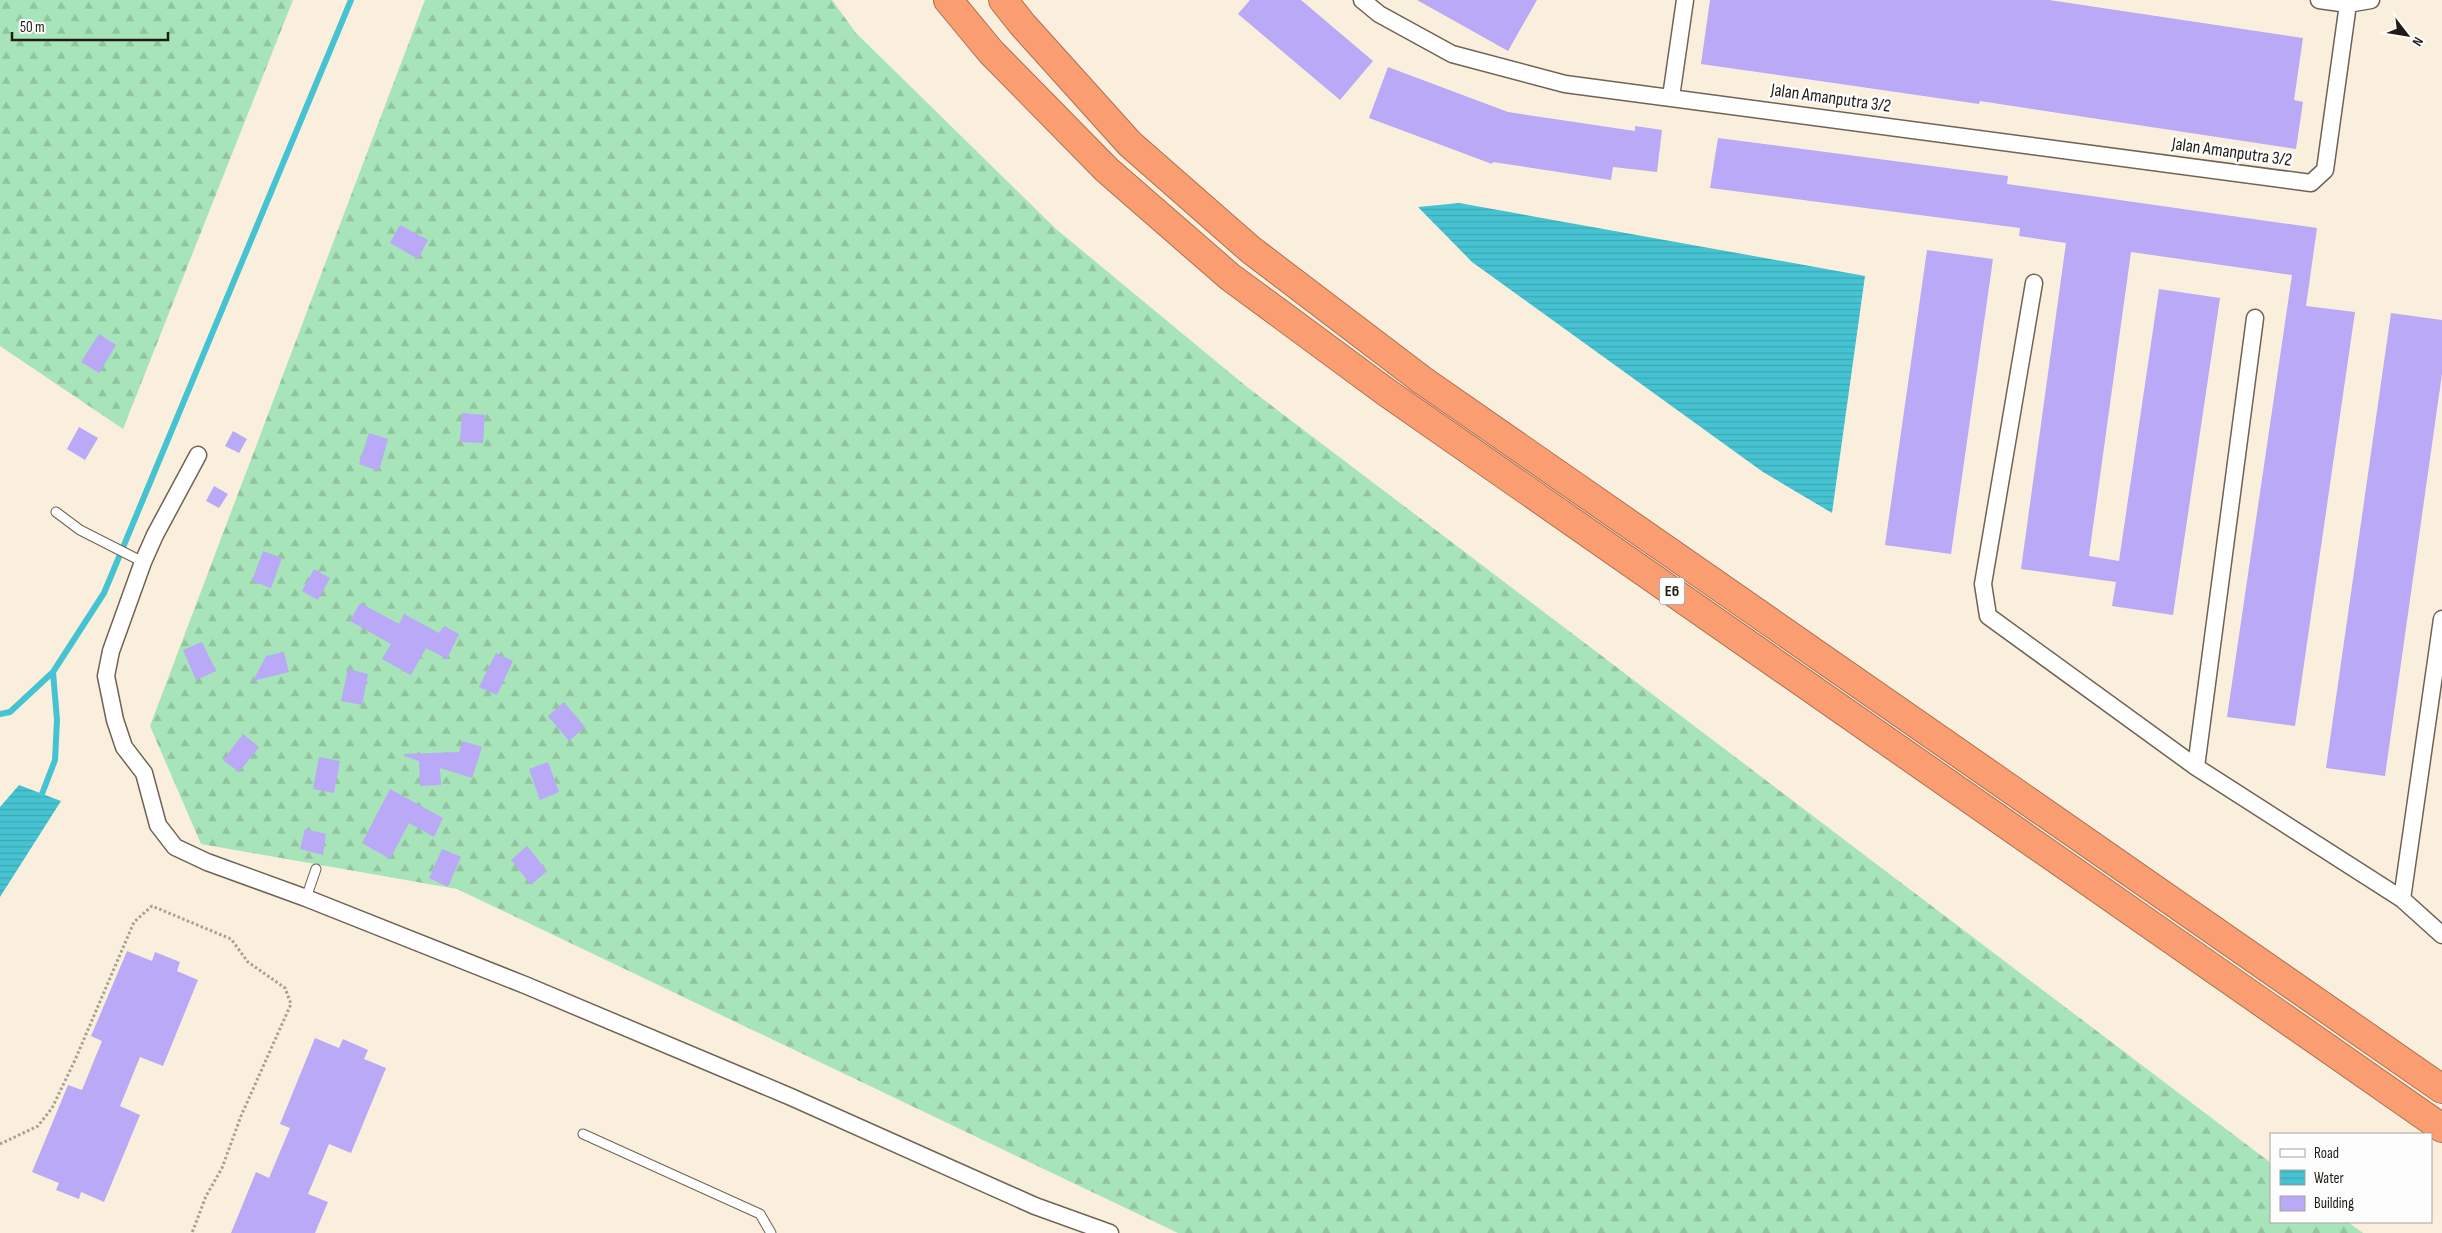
<svg xmlns="http://www.w3.org/2000/svg" width="2442" height="1233" viewBox="0 0 2442 1233" font-family="'Sofia Sans Condensed',sans-serif">
<defs>
<pattern id="forest-firs" width="22" height="20" patternUnits="userSpaceOnUse" patternTransform="scale(1.25)"><rect width="22" height="20" fill="#a8e4b9"/><path d="M5 1l3.5 6h-7zM16 11l3.5 6h-7z" fill="#90c39e"/></pattern>
<pattern id="water-rules" width="6" height="5" patternUnits="userSpaceOnUse" patternTransform="scale(1.25)"><rect width="6" height="5" fill="#46c3d2"/><path d="M0 2.5h6" fill="none" stroke="#3da7b3"/></pattern>
</defs>
<rect width="100%" height="100%" fill="#faefdd"/>
<!-- forest -->
<path fill="url(#forest-firs)" d="M0,0H293L123,429L0,346Z
M425,0H832L856,33L1056,229L1247,387L2271,1163V1222H2348L2363,1233H1178L457,889L201,844L150,726Z"/>
<!-- water -->
<path fill="url(#water-rules)" d="M1459,203L1865,276L1832,513L1763,472L1472,262L1418,207Z
M19,785L61,801L0,897V807Z"/>
<g fill="none" stroke-linecap="round" stroke-linejoin="round">
<!-- stream -->
<path stroke="#46c3d2" stroke-width="6" d="M0,714L10,712L53,672
M42,794L55,760L57,720L53,672L104,593L351,0"/>
</g>
<!-- building -->
<path fill="#b9a9f6" d="M1250,0H1301L1373,61L1340,100L1238,14Z
M1417,0H1537L1508,51Z
M1710,0H2049L2303,38L2294,100L2303,102L2296,149L1980,101L1979,104L1701,64Z
M1388,67L1508,112L1635,131V126L1662,130L1657,172L1613,167L1611,180L1493,162L1492,164L1369,118Z
M1718,138L2008,176L2007,184L2317,228L2306,306L2355,312L2295,726L2227,717L2292,275L2131,252L2089,556L2119,561L2159,289L2220,298L2173,615L2112,606L2116,582L2021,569L2066,243L2019,236L2020,228L1710,188Z
M400,225L428,240L418,259L390,243Z
M1927,250L1993,259L1951,554L1885,545Z
M2391,313L2442,320V374L2385,776L2326,768Z
M99,334L116,345L99,373L81,362Z
M462,413L485,415L483,443L460,442Z
M79,427L98,438L85,460L67,449Z
M233,431L247,439L239,453L225,446Z
M369,433L388,439L379,471L359,464Z
M214,486L228,494L219,508L206,501Z
M263,551L282,558L271,588L252,581Z
M314,569L330,578L318,600L302,591Z
M360,603L399,624L404,614L439,633L444,626L459,634L447,659L426,648L411,675L382,659L391,644L350,621Z
M202,642L216,671L196,680L183,650Z
M284,652L289,672L253,681L266,656Z
M496,653L513,661L497,695L479,687Z
M348,669L368,674L362,705L341,701Z
M564,702L585,727L569,741L548,716Z
M243,734L259,747L239,772L223,760Z
M463,741L482,747L472,778L440,768L441,785L420,786L419,761L404,756V754L459,752Z
M319,757L340,761L334,793L313,789Z
M548,762L559,792L540,800L529,769Z
M390,789L443,818L434,837L409,823L390,859L362,843Z
M305,829L326,834L323,855L300,849Z
M527,846L547,871L531,885L511,860Z
M442,849L461,857L448,887L429,878Z
M127,951L152,961L155,952L180,962L177,971L198,980L163,1066L140,1057L120,1106L140,1115L104,1202L81,1192L79,1199L56,1190L59,1183L32,1172L68,1085L82,1090L102,1041L91,1036Z
M315,1038L339,1048L343,1039L368,1050L364,1059L386,1068L351,1153L329,1144L308,1194L328,1202L315,1233H231L256,1172L269,1178L290,1128L280,1124Z"/>
<g fill="none" stroke-linecap="round" stroke-linejoin="round">
<defs>
<path id="lane" d="M56,512L80,530L143,562
M306,898L316,869
M583,1134L760,1214L771,1233"/>
<path id="street" d="M1362,0L1379,14L1452,54L1565,84L2311,183L2325,170L2348,4
M2319,0L2348,4L2371,0
M1671,97L1685,0
M2034,283L1983,584L1988,616L2196,767L2402,899L2442,935
M198,455L155,535L143,562L111,651L106,676L115,720L124,747L144,773L158,825L175,847L207,862L306,898L525,985L791,1097L1035,1206L1110,1233
M2196,767L2255,318
M2402,899L2442,619"/>
<path id="highway" d="M948,0L991,52L1107,170L1230,277L1386,392L2442,1128
M1003,0L1022,24L1130,144L1251,250L1422,380L2442,1089"/>
</defs>
<!-- lane casing -->
<use href="#lane" stroke="#6e6354" stroke-width="11"/>
<!-- street casing -->
<use href="#street" stroke="#6e6354" stroke-width="19"/>
<!-- highway casing -->
<use href="#highway" stroke="#ae7051" stroke-width="30"/>
<!-- path -->
<path stroke="#a8a092" stroke-width="3" stroke-dasharray="2.5 2.5" stroke-linecap="butt" d="M0,1144L38,1126L52,1108L75,1060L134,922L152,906L231,939L248,962L285,988L291,1004L241,1116L222,1168L206,1196L192,1233"/>
<!-- lane -->
<use href="#lane" stroke="#fff" stroke-width="9"/>
<!-- street -->
<use href="#street" stroke="#fff" stroke-width="16"/>
<!-- highway -->
<use href="#highway" stroke="#fa9e71" stroke-width="28"/>
</g>
<g text-anchor="middle" dominant-baseline="central" stroke-width="5" stroke-linejoin="round" paint-order="stroke">
<!-- shield labels -->
<rect fill="#fdfdfd" stroke="#62605b" stroke-width="1" x="1659.5" y="577.5" width="25" height="27" rx="4"/>
<g font-size="16" font-weight="bold" fill="#201c15">
<text x="1672" y="591">E6</text>
</g>
<!-- street labels -->
<g font-size="18" fill="#201c15" stroke="#fdfdfd">
<text transform="translate(1831 98) rotate(8)">Jalan Amanputra 3/2</text>
<text transform="translate(2232 152) rotate(8)">Jalan Amanputra 3/2</text>
</g>
</g>
<!-- legend -->
<rect x="2270" y="1133" width="162" height="90" fill="#fdfdfd" stroke="#a5a3a0"/>
<rect x="2280" y="1149" width="25" height="8" fill="#ffffff" stroke="#a5a3a0"/>
<text x="2314" y="1158" font-size="15" fill="#201c15">Road</text>
<rect x="2280" y="1170" width="25" height="15" fill="url(#water-rules)" stroke="#a5a3a0"/>
<text x="2314" y="1183" font-size="15" fill="#201c15">Water</text>
<rect x="2280" y="1196" width="25" height="15" fill="#b9a9f6" stroke="#a5a3a0"/>
<text x="2314" y="1208" font-size="15" fill="#201c15">Building</text>
<!-- north arrow -->
<g transform="translate(2407 35) rotate(121)" stroke="#fdfdfd" stroke-width="4" paint-order="stroke">
<path d="M0-4L9 19L0 12L-9 19Z" fill="#201c15"/>
<text y="-8" font-size="14" font-weight="bold" text-anchor="middle" fill="#201c15">N</text>
</g>
<!-- scale -->
<path d="M12 32v8h156v-8" fill="none" stroke="#201c15" stroke-width="2.5"/>
<text x="20" y="32" font-size="15" fill="#201c15" stroke="#fdfdfd" stroke-width="4" paint-order="stroke">50 m</text>
</svg>
